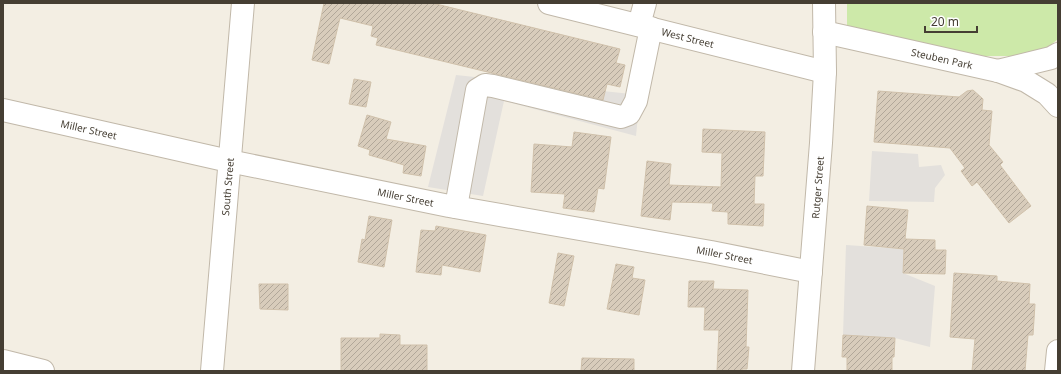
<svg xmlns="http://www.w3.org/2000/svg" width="1061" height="374" viewBox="0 0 1061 374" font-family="'Noto Sans',sans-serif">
<defs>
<pattern id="building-hatch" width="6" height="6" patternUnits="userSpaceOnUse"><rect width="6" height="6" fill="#d8ccbb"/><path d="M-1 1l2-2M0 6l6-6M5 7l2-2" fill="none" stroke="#b1a799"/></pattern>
</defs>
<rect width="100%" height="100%" fill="#f3eee3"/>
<!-- green -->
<path fill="#cde9a9" d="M847,3H1058V39L1047,48L1016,56H984L847,27Z"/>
<!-- parking -->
<path fill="#e3e0dc" d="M456,75L640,95L636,136L504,101L483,196L428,187Z
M872,151L918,154L919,167L941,165L945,175L935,188L934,202L869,201Z
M846,245L904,249L903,273L935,286L930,347L895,338L843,335Z"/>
<!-- building -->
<path fill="url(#building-hatch)" stroke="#d0c1ab" d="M324,3H432L620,49L616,63L625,65L620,87L607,84L603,100L376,45L378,38L371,36L373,26L340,18L329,64L312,60Z
M354,79L371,82L366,107L349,104Z
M973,90L983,99L982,110L992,111L989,145L1003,162L1000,165L1031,206L1009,223L977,182L972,186L961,171L965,168L950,148L874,142L878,91L959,97L967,91Z
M367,115L391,122L386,139L426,146L421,176L403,173L404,165L369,155L370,150L358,146Z
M703,129L765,132L763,176H755L754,204H764L763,226L728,224V212L712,211L713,203L672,202L670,220L641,216L647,161L671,164L669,185L721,187L722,153L702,152Z
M574,132L611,137L604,189L598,188L594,212L563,208L565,194L531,192L534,144L572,147Z
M867,206L908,210L905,239L935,240V250H946L945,274L903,273L904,249L864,245Z
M369,216L392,220L384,267L358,262L362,239L365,240Z
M436,226L486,235L480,272L442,265L441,275L416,272L421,230L435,231Z
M558,253L574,256L564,306L549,303Z
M616,264L634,267L632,278L645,280L639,315L607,309Z
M954,273L997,276V281L1030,284L1029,304H1035L1033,335H1028L1025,371H972L975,339L950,337Z
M689,281H714L713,289L748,290L746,347H749L747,369H742V371H717L719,330H704L705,307H688Z
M259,284H288V310L260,309Z
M380,334L400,335V345H427V371H341V338H380Z
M843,335L895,338L894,357H892V371H847V357H842Z
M582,358L634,359V371H581Z"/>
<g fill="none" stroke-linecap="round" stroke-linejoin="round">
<defs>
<g id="minor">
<path id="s1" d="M549,3L825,72"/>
<path d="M639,25L645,3"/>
<path id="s2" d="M824,32L998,71L1026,81L1047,94L1058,106"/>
<path d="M998,71L1051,58L1058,54"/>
<path id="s3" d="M3,110L229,161L449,206L711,252L811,272"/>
<path d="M456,207L477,90L485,85L493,86L621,117L629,114L636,101L651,28"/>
<path d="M3,361L43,371"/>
<path id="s4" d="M212,371L243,3"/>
<path id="s5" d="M803,371L821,143L825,72L824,3"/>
<path d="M1056,371L1058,351"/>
</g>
</defs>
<!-- minor casing -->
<use href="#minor" stroke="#c1b8a9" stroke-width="24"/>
<!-- minor -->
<use href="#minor" stroke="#fff" stroke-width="22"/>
</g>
<g text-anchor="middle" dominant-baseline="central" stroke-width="3.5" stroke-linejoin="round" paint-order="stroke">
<!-- street labels -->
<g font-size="10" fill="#453e33" stroke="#fff">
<text stroke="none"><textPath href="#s1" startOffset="143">West Street</textPath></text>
<text stroke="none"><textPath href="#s2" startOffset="121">Steuben Park</textPath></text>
<text stroke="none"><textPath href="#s3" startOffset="88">Miller Street</textPath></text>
<text stroke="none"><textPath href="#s4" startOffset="185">South Street</textPath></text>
<text stroke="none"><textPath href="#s5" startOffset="184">Rutger Street</textPath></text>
<text stroke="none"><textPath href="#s3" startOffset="412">Miller Street</textPath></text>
<text stroke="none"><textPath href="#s3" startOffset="736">Miller Street</textPath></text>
</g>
</g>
<!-- border -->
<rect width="1061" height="374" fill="none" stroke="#453e33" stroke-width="8"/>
<!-- scale -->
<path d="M925 26v6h52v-6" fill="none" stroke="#453e33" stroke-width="2"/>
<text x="931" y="26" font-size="12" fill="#453e33" stroke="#ffffff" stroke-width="3" paint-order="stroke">20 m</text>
</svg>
